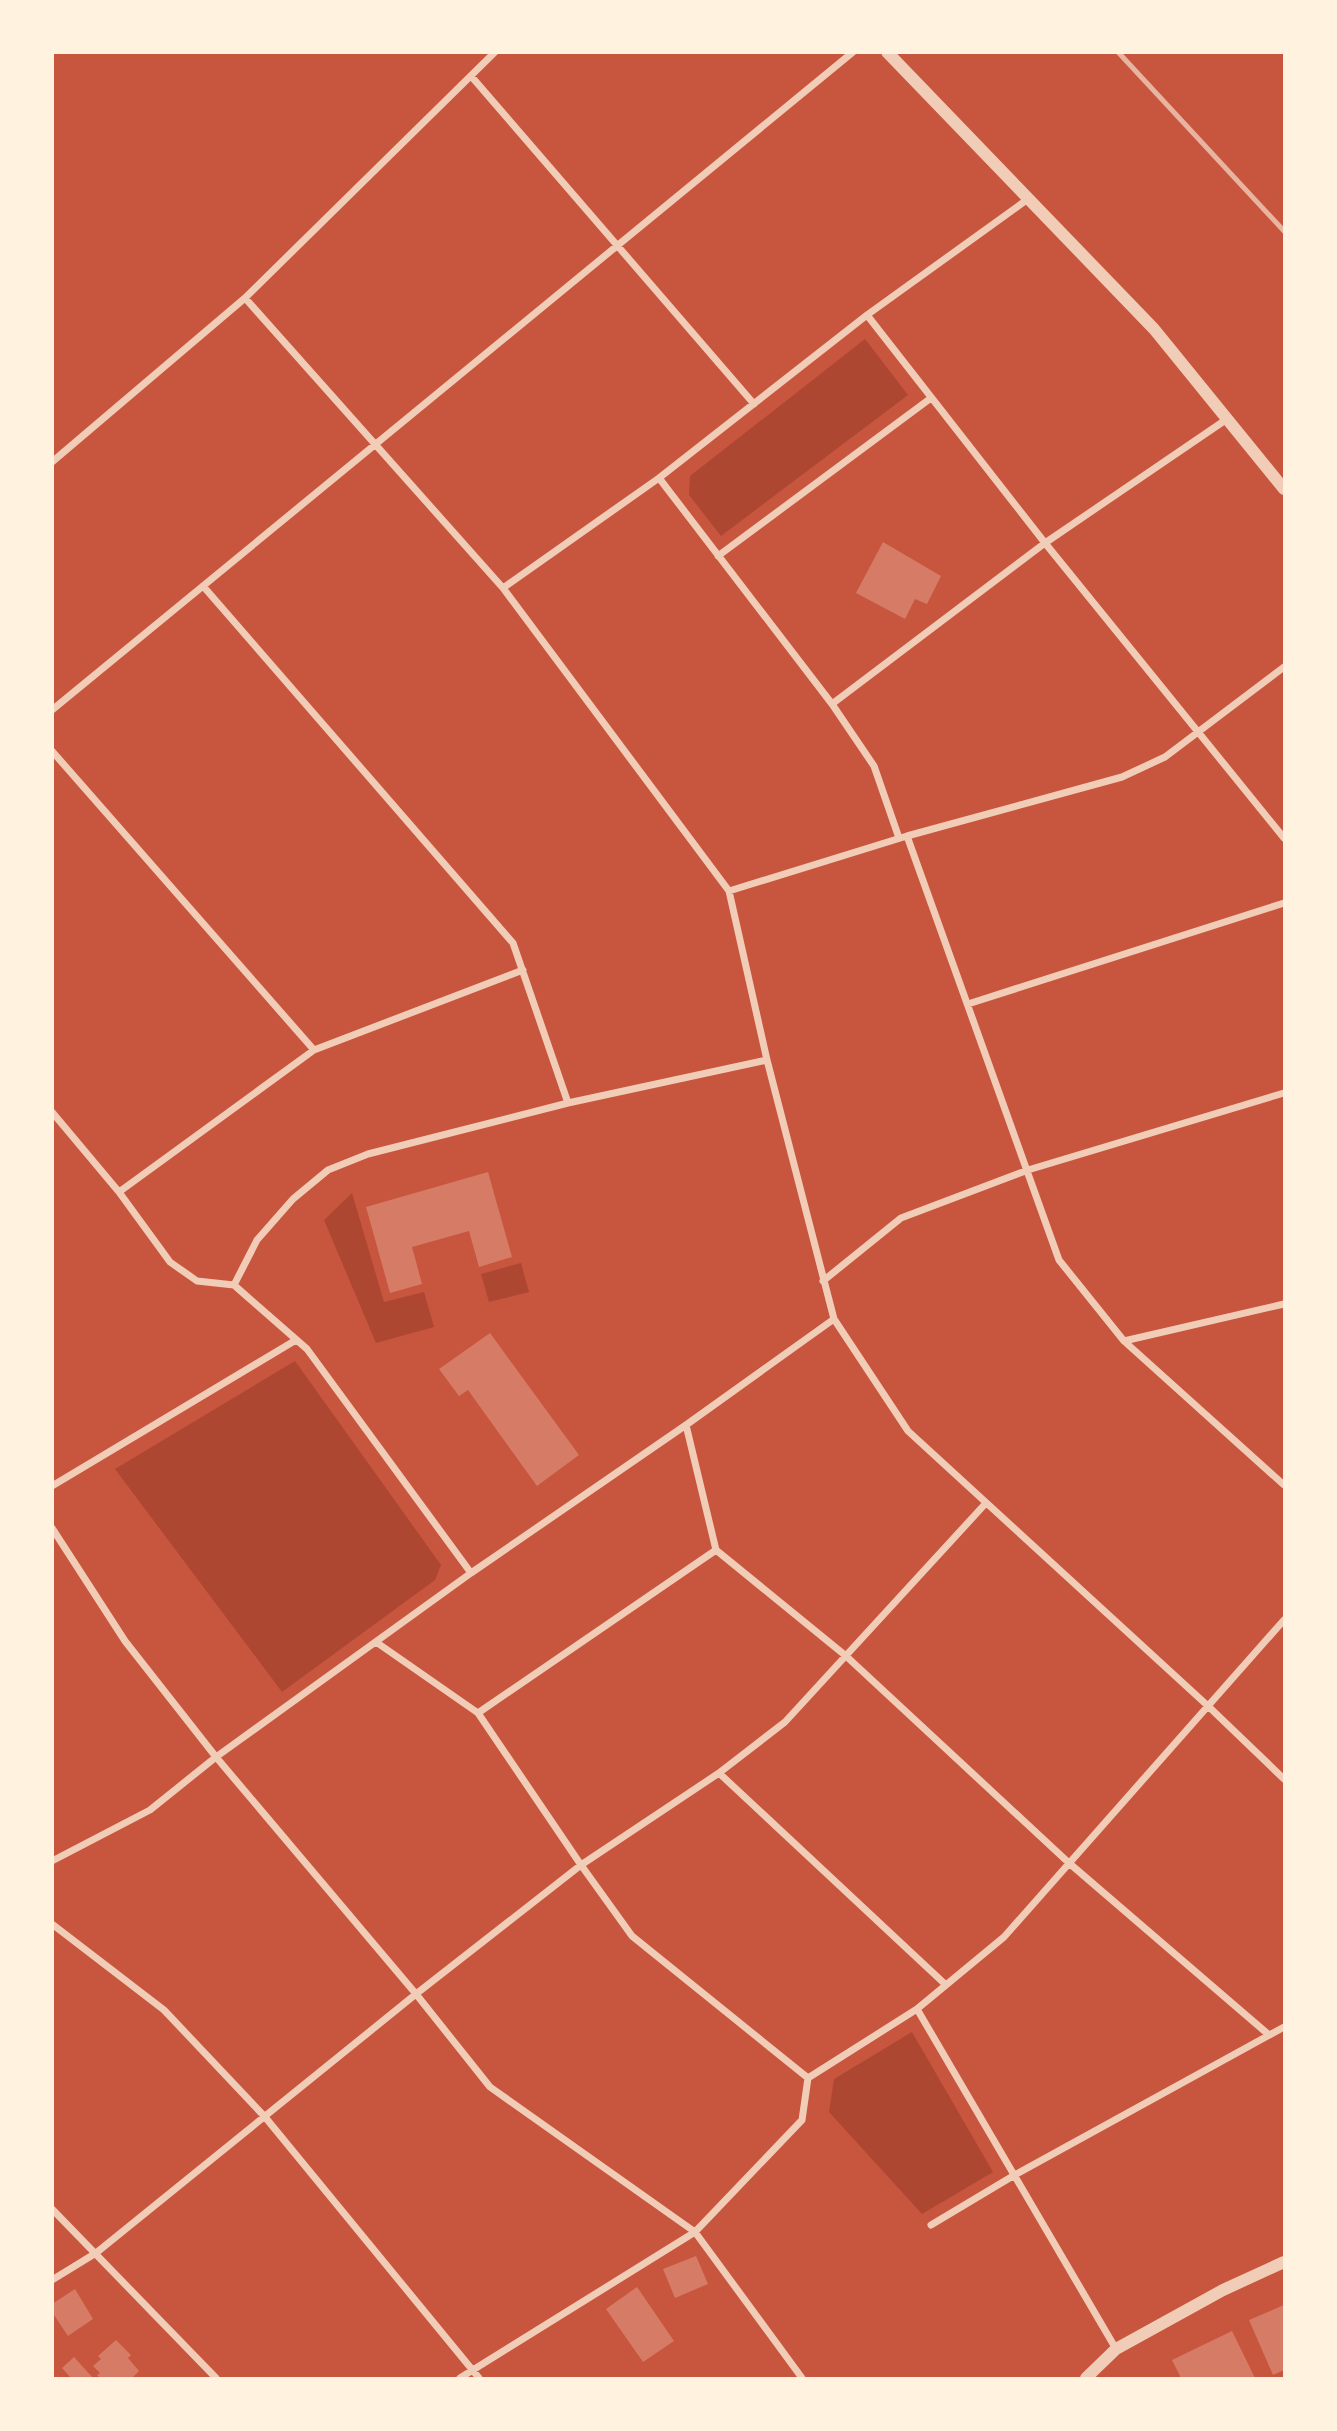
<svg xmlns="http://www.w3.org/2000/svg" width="1337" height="2431" viewBox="0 0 1337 2431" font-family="'Public Sans',sans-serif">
<rect width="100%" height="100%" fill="#c8553d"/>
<!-- green -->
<path fill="#ae4732" d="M865,339L908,395L721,536L689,495L690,476Z
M352,1193L384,1302L424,1292L434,1327L376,1343L324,1220Z
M521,1263L529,1292L489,1302L481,1274Z
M295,1361L441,1565L435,1580L282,1692L115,1469Z
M912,2032L993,2172L922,2214L829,2112L834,2079Z"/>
<!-- building -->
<path fill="#d67c66" d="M883,542L941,576L927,604L915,599L905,619L856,593Z
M488,1172L512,1257L479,1267L469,1231L412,1247L422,1284L390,1293L366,1207Z
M490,1333L579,1455L537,1486L468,1390L459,1396L439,1369Z
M696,2256L708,2284L675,2298L663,2269Z
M637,2287L674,2341L643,2362L606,2309Z
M75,2289L93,2319L68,2336L52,2312V2304Z
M1284,2305V2370L1273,2375L1249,2320Z
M1232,2331L1255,2378H1181L1172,2360Z
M116,2340L131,2355L128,2358L139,2371L132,2378H100L97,2375L100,2373L93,2366L101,2359L98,2356Z
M74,2357L93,2378H71L62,2368Z"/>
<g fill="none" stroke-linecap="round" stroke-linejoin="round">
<!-- minor -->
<path stroke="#f1ccb7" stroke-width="7" d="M471,76L754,404
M245,298L503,588L729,891L767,1060L834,1319L908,1431L1208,1706L1284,1779
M867,315L1045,543L1284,838
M52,462L245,298L495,52
M659,478L832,704L874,766L899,838
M718,556L931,398
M203,586L513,943L568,1103L767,1060
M503,588L659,478L867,315L1028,199
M832,704L1045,543L1227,419
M52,710L853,52
M52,751L314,1050
M907,836L1059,1260L1124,1341L1284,1304
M729,891L907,836L1122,777L1165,757L1284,667
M968,1004L1284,903
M52,1112L119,1192L314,1050L523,970
M119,1192L170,1262L197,1281L234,1285L307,1349L471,1573
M823,1281L901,1218L1028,1170L1284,1093
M234,1285L257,1240L293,1199L328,1170L368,1154L568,1103
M1124,1341L1284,1485
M686,1425L716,1550L846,1656L1069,1863L1269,2035
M52,1486L296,1340
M52,1528L125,1641L216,1757L416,1994L490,2087L695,2232L802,2378
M376,1642L478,1713L716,1550
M478,1713L581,1865L719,1773L946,1985
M719,1773L785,1722L986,1503
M52,1861L150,1810L216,1757L471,1573L686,1425L834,1319
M52,1924L164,2010L265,2117L479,2378
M917,2009L1004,1937L1284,1620
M52,2209L216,2378
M931,2225L1013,2176L1284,2027
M52,2280L96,2253L416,1994L581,1865L632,1936L808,2078
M460,2378L695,2232L802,2120L808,2078L917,2009L1116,2349"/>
<!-- tertiary -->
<path stroke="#f1ccb7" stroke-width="12" d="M887,52L1154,329L1284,489
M1086,2378L1116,2349L1223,2290L1284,2262"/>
<!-- rail -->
<path stroke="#e9b49f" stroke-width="5" d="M1118,52L1284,231"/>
</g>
<!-- border -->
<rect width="1337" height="2431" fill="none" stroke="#fff3e0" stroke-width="108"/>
</svg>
